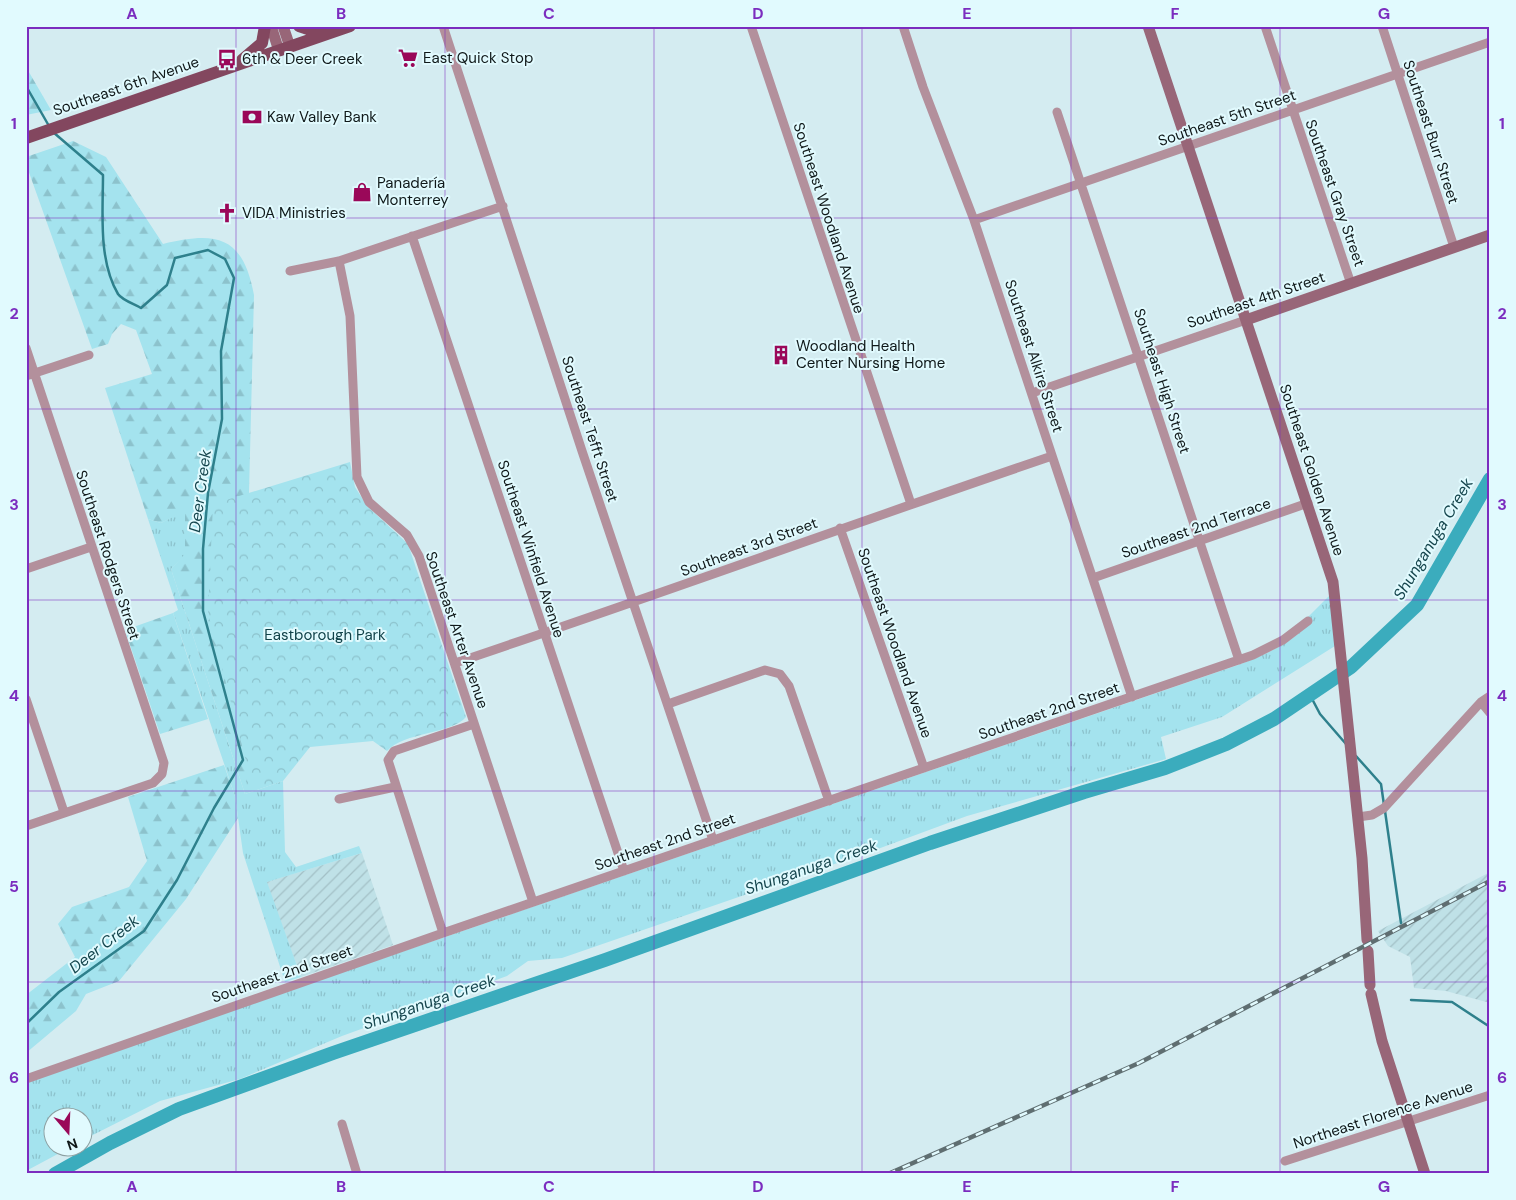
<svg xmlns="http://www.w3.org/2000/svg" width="1516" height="1200" viewBox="0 0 1516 1200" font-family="'DM Sans',sans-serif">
<defs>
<pattern id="industrial-furrows" width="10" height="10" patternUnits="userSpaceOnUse" patternTransform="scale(1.25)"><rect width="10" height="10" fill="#bfe1e7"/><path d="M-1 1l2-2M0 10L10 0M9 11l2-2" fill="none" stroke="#a3c0c6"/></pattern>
<pattern id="grass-tufts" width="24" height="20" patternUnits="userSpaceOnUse" patternTransform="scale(1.25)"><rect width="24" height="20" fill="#a4e3ee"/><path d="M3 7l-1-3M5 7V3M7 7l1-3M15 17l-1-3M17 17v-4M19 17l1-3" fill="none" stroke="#8cc2cc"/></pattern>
<pattern id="forest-firs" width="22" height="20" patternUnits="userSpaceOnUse" patternTransform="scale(1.25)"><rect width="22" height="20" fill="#a4e3ee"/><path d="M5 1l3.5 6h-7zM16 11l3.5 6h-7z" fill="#8cc2cc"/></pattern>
<pattern id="park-crowns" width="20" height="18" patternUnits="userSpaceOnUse" patternTransform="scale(1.25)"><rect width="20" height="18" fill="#a4e3ee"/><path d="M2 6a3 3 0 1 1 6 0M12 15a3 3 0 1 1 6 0" fill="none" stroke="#8cc2cc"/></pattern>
</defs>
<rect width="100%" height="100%" fill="#d4ecf1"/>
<!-- industrial -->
<path fill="url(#industrial-furrows)" d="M362,853L393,945L301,977L266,882Z
M1490,872V1003L1446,991L1414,988L1410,957L1388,946L1378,931Z"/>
<!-- grass -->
<path fill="url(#grass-tufts)" d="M185,510V555L171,569L245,794L283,781L285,852L296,867L359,846L362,853L267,882L301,977L285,982L243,853L235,796L173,613L178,610L148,519L161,523Z
M1330,595L1335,646L1222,717L1161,737L1166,759L967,816L875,850L562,958L528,961L507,976L342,1036L240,1079L160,1101L83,1140L82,1118H52V1148H69L26,1171V1083L369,963L1238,665C1265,655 1292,643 1311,622L1308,617Z"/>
<!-- forest -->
<path fill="url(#forest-firs)" d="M26,67L51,110L26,115Z
M73,141L106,157L163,244C217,231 243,236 254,295L249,493L238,527L260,750L245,794L171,569L185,554V511L161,523L148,519L105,388L152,374L136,330L121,324L112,334L108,344L92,349L26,164V157Z
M173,613L208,719L160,734L125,630Z
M224,765L235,796L238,818L186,899L119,981L86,994L76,1011L26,1053V995L75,957L58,924L72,907L129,887L147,861L128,797Z"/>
<!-- park -->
<path fill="url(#park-crowns)" d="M350,462L355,487L367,506L408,544L466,717C452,734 404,732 387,751L373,741L310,747L283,781L245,794L247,765L208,613L213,504Z"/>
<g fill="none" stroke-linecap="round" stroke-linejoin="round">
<!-- stream -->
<path stroke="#2e808c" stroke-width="2.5" d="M26,86L49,126
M1310,695L1320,714L1346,744
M1356,756L1381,784L1384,805
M1385,811L1401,923
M1411,1000L1452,1002L1490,1027
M26,1024L59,992L144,931L177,880L214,808L243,760L203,611V549L208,493L222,419L221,351L234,278L225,259L208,250L175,258L167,285L141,308C134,304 122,300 118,294C98,260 103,212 103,175L53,132"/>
<!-- river -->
<path stroke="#3bacbd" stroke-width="14" d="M55,1174L110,1143L179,1109L333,1053L605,960L930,843L1084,792L1165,768L1226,744L1274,719L1351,667L1417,605L1490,479"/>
<!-- street -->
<path stroke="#b3909c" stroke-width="9" d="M443,26L582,451L713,840
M751,26L911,504
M903,26L923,87L974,220L1132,697
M1265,26L1351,284
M1382,26L1454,247
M1057,112L1239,660
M974,220L1490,42
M412,236L624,871
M339,261L350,316L357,477L369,502L407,535L419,556L533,902
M290,271L339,261L503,206
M26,348L164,763L162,774L153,783L26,826
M26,376L89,355
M1032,393L1246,320
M840,528L924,768
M26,569L91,547
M1093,578L1308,503
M455,663C655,596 852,524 1052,456
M26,699L64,812
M1481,702L1490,713
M668,704L765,670L780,674L789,686L829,801
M339,799L395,787
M1358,817L1372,815L1384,808L1481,702L1490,696
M443,933L388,760L394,751L474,724
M26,1079L443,933L1253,655L1283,640L1308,621
M342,1124L357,1174
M1285,1161L1490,1095"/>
<!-- secondary -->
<path stroke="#986678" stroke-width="11" d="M271,26L279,51
M283,26L290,47
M1148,26L1333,582L1362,858L1367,940
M1246,320L1490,235
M1368,951L1370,985
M1371,994L1382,1041L1425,1174"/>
<!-- primary -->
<path stroke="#83475f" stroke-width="12" d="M299,26L308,29L331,28
M242,60L262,43L265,26
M26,138L350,26"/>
<defs>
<path id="rail" d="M888,1174L1139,1063L1490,881"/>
</defs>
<!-- rail casing -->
<use href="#rail" stroke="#5f6e71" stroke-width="4.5"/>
<!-- rail -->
<use href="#rail" stroke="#e1fafe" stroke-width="2.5" stroke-dasharray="8" stroke-linecap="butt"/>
</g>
<!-- grid -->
<path fill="none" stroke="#7b2cbf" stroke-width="1" stroke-opacity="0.55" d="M236,26V1174M445,26V1174M654,26V1174M862,26V1174M1071,26V1174M1280,26V1174M26,218H1490M26,409H1490M26,600H1490M26,791H1490M26,982H1490"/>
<!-- icons -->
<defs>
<symbol id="supermarket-bare" viewBox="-9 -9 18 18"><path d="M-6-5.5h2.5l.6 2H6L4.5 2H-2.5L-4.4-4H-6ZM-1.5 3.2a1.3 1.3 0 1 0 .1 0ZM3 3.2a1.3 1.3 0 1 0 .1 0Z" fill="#9a0859" stroke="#e1fafe" stroke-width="2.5" paint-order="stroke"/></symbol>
<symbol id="bus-bare" viewBox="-9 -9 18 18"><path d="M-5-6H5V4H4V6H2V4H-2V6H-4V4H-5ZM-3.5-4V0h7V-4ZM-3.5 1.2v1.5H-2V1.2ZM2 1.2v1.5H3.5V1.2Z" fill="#9a0859" stroke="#e1fafe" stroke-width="2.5" paint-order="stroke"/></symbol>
<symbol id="bank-bare" viewBox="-9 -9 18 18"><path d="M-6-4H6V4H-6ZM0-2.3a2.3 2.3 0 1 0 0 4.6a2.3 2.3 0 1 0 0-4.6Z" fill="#9a0859" stroke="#e1fafe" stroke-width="2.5" paint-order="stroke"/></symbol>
<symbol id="shop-bare" viewBox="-9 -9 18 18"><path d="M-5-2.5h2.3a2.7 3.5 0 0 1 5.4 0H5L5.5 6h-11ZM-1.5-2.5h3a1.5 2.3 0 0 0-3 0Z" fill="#9a0859" stroke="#e1fafe" stroke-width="2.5" paint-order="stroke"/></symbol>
<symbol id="church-bare" viewBox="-9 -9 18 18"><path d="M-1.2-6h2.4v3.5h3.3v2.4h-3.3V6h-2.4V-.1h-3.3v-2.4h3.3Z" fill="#9a0859" stroke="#e1fafe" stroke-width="2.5" paint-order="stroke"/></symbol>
<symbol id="building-bare" viewBox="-9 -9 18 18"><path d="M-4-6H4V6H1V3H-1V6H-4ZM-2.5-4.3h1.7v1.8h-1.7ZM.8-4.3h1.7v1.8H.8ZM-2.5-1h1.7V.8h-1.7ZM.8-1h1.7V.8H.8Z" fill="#9a0859" stroke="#e1fafe" stroke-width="2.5" paint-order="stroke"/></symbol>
</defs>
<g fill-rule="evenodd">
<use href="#supermarket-bare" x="394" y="44" width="28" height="28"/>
<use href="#bus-bare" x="213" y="45" width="28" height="28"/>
<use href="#bank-bare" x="238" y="103" width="28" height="28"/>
<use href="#shop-bare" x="348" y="178" width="28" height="28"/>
<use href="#church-bare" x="213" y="199" width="28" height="28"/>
<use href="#building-bare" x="767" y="341" width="28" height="28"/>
</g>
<g text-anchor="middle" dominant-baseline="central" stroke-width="4" stroke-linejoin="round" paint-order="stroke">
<!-- poi labels -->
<g font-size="15" fill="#0f1819" stroke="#e1fafe" text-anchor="start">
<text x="423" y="58">East Quick Stop</text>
<text x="242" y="59">6th &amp; Deer Creek</text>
<text x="267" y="117">Kaw Valley Bank</text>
<text x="377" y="183">Panadería<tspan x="377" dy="17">Monterrey</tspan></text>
<text x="242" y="213">VIDA Ministries</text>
<text x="796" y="346">Woodland Health<tspan x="796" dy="17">Center Nursing Home</tspan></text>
</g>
<!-- street labels -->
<g font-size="15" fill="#0f1819" stroke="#e1fafe">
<text transform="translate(126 86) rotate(-19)">Southeast 6th Avenue</text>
<text transform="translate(1227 118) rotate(-19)">Southeast 5th Street</text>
<text transform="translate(1431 132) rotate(72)">Southeast Burr Street</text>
<text transform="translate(1335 193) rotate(71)">Southeast Gray Street</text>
<text transform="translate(829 218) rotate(72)">Southeast Woodland Avenue</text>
<text transform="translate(1256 300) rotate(-19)">Southeast 4th Street</text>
<text transform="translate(1034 356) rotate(72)">Southeast Alkire Street</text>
<text transform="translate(1162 381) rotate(72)">Southeast High Street</text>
<text transform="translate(590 429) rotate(72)">Southeast Tefft Street</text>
<text transform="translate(1312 470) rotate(72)">Southeast Golden Avenue</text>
<text transform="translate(1196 528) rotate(-19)">Southeast 2nd Terrace</text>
<text transform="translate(749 547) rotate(-20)">Southeast 3rd Street</text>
<text transform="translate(531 549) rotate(72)">Southeast Winfield Avenue</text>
<text transform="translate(108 555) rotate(72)">Southeast Rodgers Street</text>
<text transform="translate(457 630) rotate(71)">Southeast Arter Avenue</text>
<text transform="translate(895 643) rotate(71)">Southeast Woodland Avenue</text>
<text transform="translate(1049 711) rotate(-19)">Southeast 2nd Street</text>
<text transform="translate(665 842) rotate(-19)">Southeast 2nd Street</text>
<text transform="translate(282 974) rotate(-19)">Southeast 2nd Street</text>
<text transform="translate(1383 1115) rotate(-18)">Northeast Florence Avenue</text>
</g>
<!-- park labels -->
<g font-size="15" fill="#11434a" stroke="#e1fafe">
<text x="325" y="635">Eastborough Park</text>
</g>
<!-- water labels -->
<g font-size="16" font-style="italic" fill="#16464e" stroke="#e1fafe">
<text transform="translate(200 491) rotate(-82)">Deer Creek</text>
<text transform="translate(1433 539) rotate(-59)">Shunganuga Creek</text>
<text transform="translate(811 867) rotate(-19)">Shunganuga Creek</text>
<text transform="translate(104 944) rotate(-38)">Deer Creek</text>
<text transform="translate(429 1002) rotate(-19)">Shunganuga Creek</text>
</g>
</g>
<!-- border -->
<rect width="1516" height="1200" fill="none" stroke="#e1fafe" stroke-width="55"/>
<!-- north arrow -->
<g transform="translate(68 1132) rotate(161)"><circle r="24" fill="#e1fafe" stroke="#8da0a2"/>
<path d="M0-4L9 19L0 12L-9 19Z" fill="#9a0859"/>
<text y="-8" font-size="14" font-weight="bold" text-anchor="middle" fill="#0f1819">N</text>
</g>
<rect x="28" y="28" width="1460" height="1144" fill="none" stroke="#7b2cbf" stroke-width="2"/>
<g font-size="16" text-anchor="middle" font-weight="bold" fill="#7b2cbf">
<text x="132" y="19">A</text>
<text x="341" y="19">B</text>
<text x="549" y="19">C</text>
<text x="758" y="19">D</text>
<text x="967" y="19">E</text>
<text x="1175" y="19">F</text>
<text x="1384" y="19">G</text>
<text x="14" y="129">1</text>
<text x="1502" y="129">1</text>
<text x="14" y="319">2</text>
<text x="1502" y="319">2</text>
<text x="14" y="510">3</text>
<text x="1502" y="510">3</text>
<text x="14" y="701">4</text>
<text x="1502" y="701">4</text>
<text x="14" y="892">5</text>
<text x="1502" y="892">5</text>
<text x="14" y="1083">6</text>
<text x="1502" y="1083">6</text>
<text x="132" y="1192">A</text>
<text x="341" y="1192">B</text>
<text x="549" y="1192">C</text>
<text x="758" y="1192">D</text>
<text x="967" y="1192">E</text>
<text x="1175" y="1192">F</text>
<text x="1384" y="1192">G</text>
</g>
</svg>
